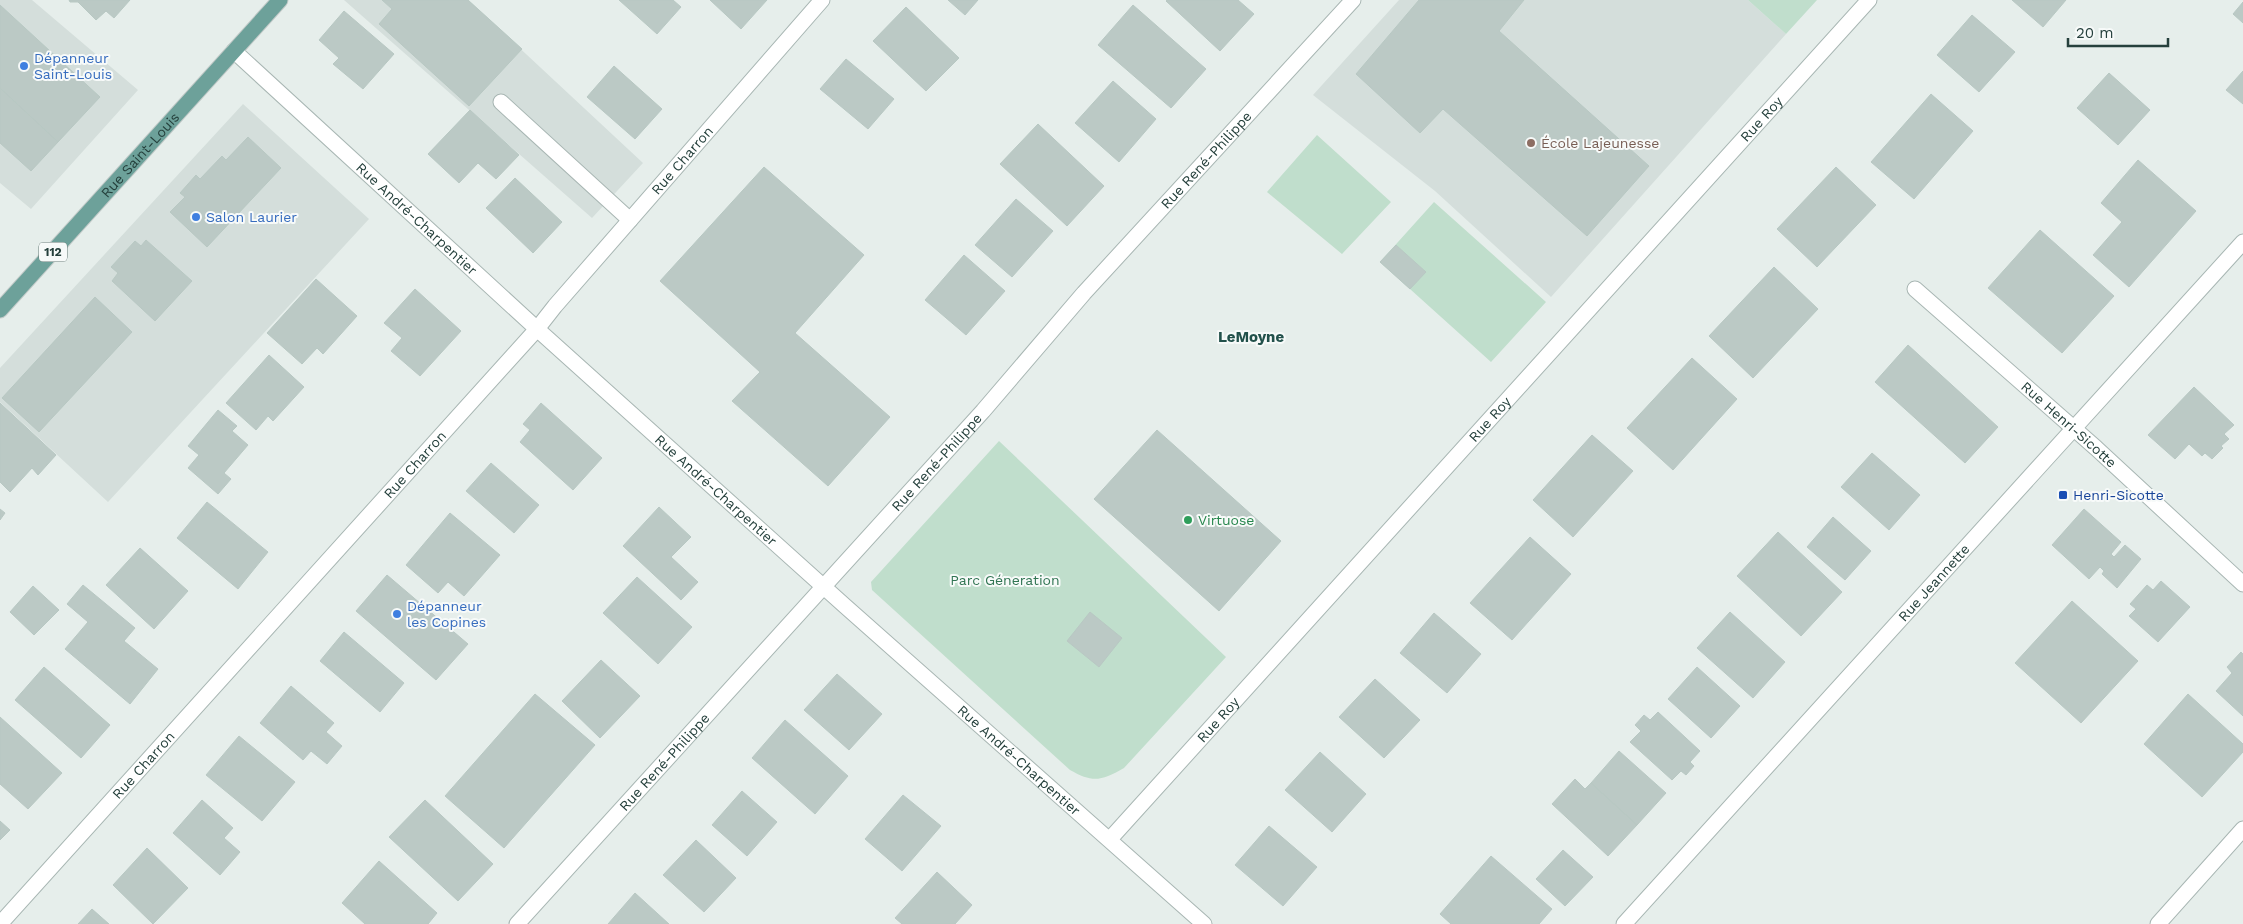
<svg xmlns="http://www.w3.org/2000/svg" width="2243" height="924" viewBox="0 0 2243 924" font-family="'Work Sans',sans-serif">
<rect width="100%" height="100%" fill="#e6eeeb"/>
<!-- built -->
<path fill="#d4dedb" d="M0,0H32L138,90L31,209L0,183Z
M344,0H468L643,163L592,218Z
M1399,0H1748L1786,34L1551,297L1435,191L1313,95Z
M243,104L369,219L108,502L0,402V368Z"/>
<!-- green -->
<path fill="#c0decc" d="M1748,0H1817L1786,34Z
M1317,135L1391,202L1342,254L1267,192Z
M1434,202L1546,302L1491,362L1380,262Z
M999,441L1226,657L1124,768C1101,781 1093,783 1070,770L872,590L871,582Z"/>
<!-- building -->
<path fill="#bbc9c5" stroke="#b8c8c3" d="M69,0H130L114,18L106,11L96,20L78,2H70Z
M382,0H468L522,49L469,106L379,24L392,9Z
M619,0H673L681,7L657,34Z
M710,0H767L741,29Z
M948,0H978L965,15Z
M1167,0H1238L1254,14L1220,51L1166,1Z
M1419,0H1524L1499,31L1649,166L1587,236L1443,109L1420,133L1356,74Z
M2012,0H2066L2043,27Z
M2243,2V23L2233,14Z
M0,5L100,97L58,142L0,88Z
M1133,5L1206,69L1171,108L1098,45Z
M906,7L959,58L926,91L873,41Z
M344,11L394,54L363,89L333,64L339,58L319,40Z
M1972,15L2015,52L1979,92L1937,55Z
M846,59L894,99L868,129L820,89Z
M614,66L662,109L635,139L587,97Z
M2243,71V104L2226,90Z
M2109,73L2150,110L2118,145L2077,108Z
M1113,81L1156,119L1119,162L1075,123Z
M0,88L58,142L31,171L0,143Z
M1931,94L1973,131L1914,199L1871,162Z
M470,110L519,155L496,179L478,163L459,183L428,154Z
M1038,124L1104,186L1067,226L1000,164Z
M248,137L281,168L207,247L170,212L185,197L180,193L196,175L200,179L222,156L226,160Z
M2138,160L2196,211L2129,287L2093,255L2122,222L2101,203Z
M764,167L864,255L795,333L890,417L828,486L732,401L760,372L660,281Z
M1836,167L1876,205L1817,267L1777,229Z
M515,178L562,222L533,253L486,208Z
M1016,199L1053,231L1012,277L975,245Z
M2040,230L2114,296L2062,353L1988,288Z
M146,240L192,281L155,321L112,281L118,273L111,267L135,241L141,246Z
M1396,245L1426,272L1410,289L1380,262Z
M964,255L1005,291L966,335L925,300Z
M1774,267L1818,309L1753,378L1709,336Z
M316,279L357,316L323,354L317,348L302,364L267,333Z
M415,289L461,331L420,376L391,351L402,338L384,323Z
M95,297L132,332L39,432L2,398Z
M1908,345L1998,427L1965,463L1875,382Z
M269,355L304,387L273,421L268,416L256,430L226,403Z
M1692,358L1737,399L1673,470L1627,428Z
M2194,387L2234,425L2224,434L2229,439L2221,446L2223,448L2212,459L2205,453L2202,456L2189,444L2175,459L2148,435Z
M0,403L56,455L38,475L32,468L10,492L0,482Z
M541,403L602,458L573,490L520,442L530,430L523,424Z
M218,410L237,426L232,431L248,445L224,473L231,479L218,494L188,468L199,455L188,446Z
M1157,430L1281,541L1219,611L1094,499Z
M1592,435L1633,471L1573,537L1533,500Z
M1872,453L1920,495L1889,530L1841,487Z
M491,463L539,505L514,533L466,491Z
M207,502L268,552L238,589L177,538Z
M659,507L691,537L671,557L698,582L681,600L623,546Z
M0,509L5,513L0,520Z
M2084,509L2121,542L2111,554L2114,557L2125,545L2141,559L2117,588L2102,574L2104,571L2100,567L2089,579L2052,545Z
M450,513L500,555L464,596L448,582L438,593L406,565Z
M1833,517L1871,551L1845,580L1807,547Z
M1778,532L1842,592L1801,636L1737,576Z
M1530,537L1571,574L1512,640L1470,603Z
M140,548L188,591L154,629L106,585Z
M387,575L468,644L436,680L356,611Z
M637,577L692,627L658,664L603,613Z
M2161,581L2190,607L2158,642L2129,616L2136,609L2130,604L2147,585L2153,590Z
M83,585L135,628L124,641L158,669L130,704L65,649L88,622L67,604Z
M33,586L59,610L34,635L10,612Z
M2072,601L2138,661L2081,723L2015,663Z
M1090,612L1122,638L1099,667L1067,641Z
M1730,612L1785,662L1753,698L1697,648Z
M1434,613L1481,654L1447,693L1400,653Z
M344,632L404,683L380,712L320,661Z
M2241,652L2243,654V716L2216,691L2232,673L2227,667Z
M601,660L640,696L600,738L562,701Z
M44,667L110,725L81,758L15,700Z
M1697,667L1740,706L1711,738L1668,699Z
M837,674L882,714L849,750L804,710Z
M1375,679L1420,720L1384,758L1339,717Z
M291,686L334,723L326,732L342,746L327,764L311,751L303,760L260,723Z
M535,694L595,745L504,848L445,796Z
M2188,694L2243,744V752L2202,797L2144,744Z
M1658,712L1700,751L1690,762L1694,766L1686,775L1681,771L1672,780L1630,742L1641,731L1635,725L1644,715L1650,720Z
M0,717L62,773L28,809L0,784Z
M785,720L848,776L815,814L752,758Z
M239,736L295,782L262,821L206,775Z
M1619,751L1666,793L1637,825L1591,783Z
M1320,752L1366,794L1332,832L1285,790Z
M1575,779L1585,789L1591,783L1637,825L1608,856L1552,804Z
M742,791L777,822L747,856L712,825Z
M903,795L941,826L902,871L865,839Z
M202,800L233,828L224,838L240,852L220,875L173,833Z
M425,800L493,864L458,901L389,837Z
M0,821L10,830L0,840Z
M1269,826L1317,867L1283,906L1235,865Z
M696,840L736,878L704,912L663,875Z
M147,848L188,888L153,924L113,885Z
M1563,850L1593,877L1565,906L1536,879Z
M1491,856L1552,909L1539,924H1451L1440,914Z
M379,861L437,913L428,924H365L342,903Z
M937,872L972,905L955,924H902L895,918Z
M635,893L669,924H608Z
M92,909L109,924H78Z"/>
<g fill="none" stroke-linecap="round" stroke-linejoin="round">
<defs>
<path id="service" d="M501,102L630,220"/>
<g id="minor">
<path id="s1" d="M234,51L537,329L845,606L1204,924"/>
<path id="s2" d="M1915,289L2096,448L2243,584"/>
<path id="s3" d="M1110,839L1869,0"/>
<path id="s4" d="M0,924L537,329L555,306L822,0"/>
<path id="s5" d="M517,924L983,411L1084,293L1353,0"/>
<path id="s6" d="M1624,924L2243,242"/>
<path d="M2158,924L2243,829"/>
</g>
<g id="primary">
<path id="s7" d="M0,310L280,0"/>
</g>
</defs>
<!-- service casing -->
<use href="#service" stroke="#a8b6b3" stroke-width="17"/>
<!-- minor casing -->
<use href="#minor" stroke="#a8b6b3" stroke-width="17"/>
<!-- primary casing -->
<use href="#primary" stroke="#c2cac8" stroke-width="17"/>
<!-- service -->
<use href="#service" stroke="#fff" stroke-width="15"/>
<!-- minor -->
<use href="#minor" stroke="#fff" stroke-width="15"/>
<!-- primary -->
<use href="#primary" stroke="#6da19a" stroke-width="15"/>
</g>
<!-- markers -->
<g fill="#3f7fe0" stroke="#f7faf9" stroke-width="2">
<circle cx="24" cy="66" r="5"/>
<circle cx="196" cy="217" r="5"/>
<circle cx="397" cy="614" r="5"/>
</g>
<circle fill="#8d6e63" stroke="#f7faf9" stroke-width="2" cx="1531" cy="143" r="5"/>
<rect fill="#1a4fb4" stroke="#f7faf9" stroke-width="2" x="2058" y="490" width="10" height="10" rx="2.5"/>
<circle fill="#2e9e5b" stroke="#f7faf9" stroke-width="2" cx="1188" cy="520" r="5"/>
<g text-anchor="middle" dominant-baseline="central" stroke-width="4" stroke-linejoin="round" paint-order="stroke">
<!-- shield labels -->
<rect fill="#f7faf9" stroke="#647875" stroke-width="1" x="39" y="242.5" width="28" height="19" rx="4"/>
<g font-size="12" font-weight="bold" fill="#25403c">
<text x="53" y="252">112</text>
</g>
<!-- shop labels -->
<g font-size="14" fill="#366cbe" stroke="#f7faf9" text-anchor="start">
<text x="34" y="58">Dépanneur<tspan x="34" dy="16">Saint-Louis</tspan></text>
<text x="206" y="217">Salon Laurier</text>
<text x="407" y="606">Dépanneur<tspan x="407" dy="16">les Copines</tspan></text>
</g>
<!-- street labels -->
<g font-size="14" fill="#25403c" stroke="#f7faf9">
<text stroke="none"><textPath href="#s3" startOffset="971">Rue Roy</textPath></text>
<text stroke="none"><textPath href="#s7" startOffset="209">Rue Saint-Louis</textPath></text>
<text stroke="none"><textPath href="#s4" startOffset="1024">Rue Charron</textPath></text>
<text stroke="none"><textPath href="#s5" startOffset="1029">Rue René-Philippe</textPath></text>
<text stroke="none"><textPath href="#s1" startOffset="248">Rue André-Charpentier</textPath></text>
<text stroke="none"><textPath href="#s3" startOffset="566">Rue Roy</textPath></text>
<text stroke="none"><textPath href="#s2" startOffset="205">Rue Henri-Sicotte</textPath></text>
<text stroke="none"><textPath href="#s5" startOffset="624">Rue René-Philippe</textPath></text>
<text stroke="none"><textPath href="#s4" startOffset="619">Rue Charron</textPath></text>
<text stroke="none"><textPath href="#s1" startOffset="652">Rue André-Charpentier</textPath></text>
<text stroke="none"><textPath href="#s6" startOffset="461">Rue Jeannette</textPath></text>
<text stroke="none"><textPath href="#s3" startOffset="161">Rue Roy</textPath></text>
<text stroke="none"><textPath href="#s1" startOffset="1058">Rue André-Charpentier</textPath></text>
<text stroke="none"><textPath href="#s5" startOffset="219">Rue René-Philippe</textPath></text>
<text stroke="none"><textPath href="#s4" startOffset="214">Rue Charron</textPath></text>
</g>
<!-- education labels -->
<g font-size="14" fill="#785e54" stroke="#f7faf9" text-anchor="start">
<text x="1541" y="143">École Lajeunesse</text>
</g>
<!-- transit labels -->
<g font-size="14" fill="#164399" stroke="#f7faf9" text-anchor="start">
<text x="2073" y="495">Henri-Sicotte</text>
</g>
<!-- leisure labels -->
<g font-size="14" fill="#27864d" stroke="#f7faf9" text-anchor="start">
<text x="1198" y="520">Virtuose</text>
</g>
<!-- park labels -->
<g font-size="14" fill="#317553" stroke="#f7faf9">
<text x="1005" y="580">Parc Géneration</text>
</g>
<!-- neighbourhood labels -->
<g font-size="15" font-weight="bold" fill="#22514b" stroke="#f7faf9">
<text x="1251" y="337">LeMoyne</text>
</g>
</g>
<!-- scale -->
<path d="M2068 38v8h100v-8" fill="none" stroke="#25403c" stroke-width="2.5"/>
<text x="2076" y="38" font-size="15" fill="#25403c" stroke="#f7faf9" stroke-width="4" paint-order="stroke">20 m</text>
</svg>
